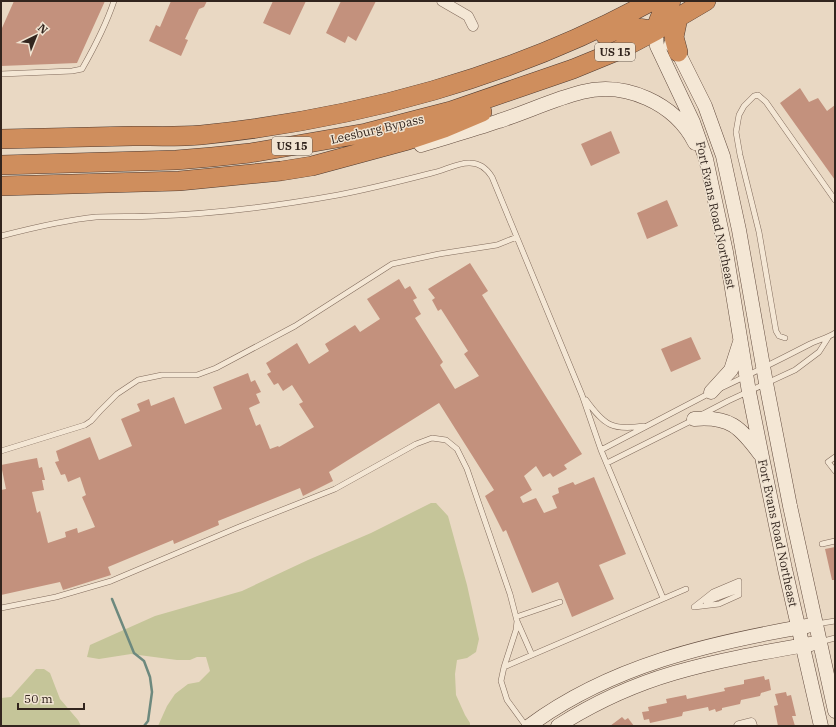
<svg xmlns="http://www.w3.org/2000/svg" width="836" height="727" viewBox="0 0 836 727" font-family="'IBM Plex Serif',serif">
<rect width="100%" height="100%" fill="#e9d8c3"/>
<!-- green -->
<path fill="#c5c599" d="M431,503H436L448,516L467,585L479,639L476,652L467,658L457,660L455,674L456,695L465,715L470,723V726H158L167,706L175,694L188,684L199,682L210,671L206,657H197L190,660H177L131,654L99,659L87,657L90,645L155,616L242,591L308,560L371,533Z
M36,669H44L50,673L60,699L78,720L81,726H1V698L11,697Z"/>
<g fill="none" stroke-linecap="round" stroke-linejoin="round">
<!-- stream -->
<path stroke="#6d897e" stroke-width="2.5" d="M112,599L134,653L144,661L150,677L152,692L148,721L144,726"/>
</g>
<!-- building -->
<path fill="#c3917d" d="M14,1H105L77,63L1,66V46H2V28Z
M171,1H207L204,7L199,9L185,39L188,40L181,56L149,41L156,25L160,27Z
M273,1H306L290,35L263,23Z
M341,1H376L356,41L348,36L345,43L326,33Z
M800,88L809,102L818,98L827,111L835,105V180L780,103Z
M611,131L620,153L591,166L581,144Z
M667,200L678,226L647,239L637,213Z
M470,263L488,291L482,295L582,454L564,465L567,469L553,477L550,473L543,477L536,466L524,476L532,490L520,497L523,503L536,498L544,513L557,508L552,496L559,493L558,488L573,482L575,485L594,477L626,554L599,565L614,599L572,617L558,582L532,593L506,530L503,532L485,496L494,490L439,403L329,472L333,481L303,496L300,488L218,521L219,525L174,544L173,540L108,567L111,575L63,590L60,582L1,595V490L6,489L1,465L37,458L39,468L42,467L45,480H42L44,490L32,492L37,513L40,511L48,543L66,537L65,532L77,528L78,533L95,527L82,497L86,495L80,477L68,482L65,474L61,475L55,462L59,461L56,451L90,437L99,460L132,446L121,419L140,411L137,404L149,399L151,406L174,397L185,424L222,409L213,387L248,373L251,382L255,380L261,392L256,394L260,403L249,408L256,426L260,424L270,449L278,446L279,447L314,427L299,404L303,402L292,385L283,391L278,383L274,385L267,374L271,372L266,363L297,343L309,364L329,351L325,344L355,325L360,332L380,319L367,299L399,279L405,289L410,286L417,298L413,300L421,314L415,318L443,362L440,365L455,389L479,376L464,354L468,351L441,309L438,311L432,300L435,298L428,289Z
M691,337L701,359L671,372L661,349Z
M835,547V580H832L825,549Z
M764,676L765,680L769,679L771,690L761,693L760,696L741,700L740,704L722,708V710L716,712L715,709L709,711L708,707L683,712L682,716L650,723L649,719L644,720L642,712L649,711L648,707L667,703L666,699L686,695L687,699L725,691L724,688L744,684V680Z
M786,692L787,696L791,695L796,716H792L795,726H778L774,706L778,705L775,694Z
M622,717L625,720L628,718L634,726H610Z"/>
<g fill="none" stroke-linecap="round" stroke-linejoin="round">
<defs>
<path id="lane" d="M1,74L72,71L82,69C94,48 106,25 114,1
M1,236C32,228 64,220 96,217C115,216 135,217 154,216C215,214 277,206 338,195C369,189 401,181 432,173C443,171 459,162 470,163C480,163 487,169 492,177L582,395L601,450L663,598
M785,338L779,336L776,331L759,232L740,155L736,132L739,115L744,106L754,96L758,95L766,102L835,200
M721,388C751,374 781,359 810,344C818,340 827,338 835,333
M586,400C604,425 612,431 644,426
M703,414L728,401L795,370L819,352L828,338
M601,450L710,393
M1,451L85,425L91,421L100,411L117,394L138,380L162,375H197L216,368L295,326L392,264L439,254L497,245L517,237
M835,457L828,462L835,471
M607,463L693,420
M822,544L835,541
M739,581V595L719,604L694,607L713,592Z
M709,598L739,586
M706,602L739,590
M1,608L56,597L111,581L239,527L335,489L416,444L432,438L446,440L457,449L467,469L510,594L517,621L516,630L504,667
M516,617L560,602
M517,621L532,655
M816,624L835,621
M820,642L835,638
M526,726L507,700L501,681L504,667L686,589"/>
<path id="street" d="M442,1L468,16L473,26
M739,726L751,723L752,726"/>
<path id="secondary" d="M655,31L657,46L693,122L706,159L726,252L749,392L762,457L785,569L821,726
M671,44L678,52L705,106L723,156L739,230L766,383L790,506L835,711
M421,145C447,137 473,130 499,121C527,112 554,99 582,92C625,81 675,103 695,143
M711,392L731,370L740,342
M694,419C730,416 740,427 760,454
M529,726C610,666 709,643 807,626
M558,726C594,703 633,685 674,673C718,660 765,652 811,644"/>
<path id="highway" d="M655,31C659,20 662,9 671,1
M605,35C622,26 636,26 655,31
M678,52L674,37L678,18
M1,139C45,138 89,137 133,136C155,136 178,137 201,135C357,119 514,77 652,1
M1,165L176,160L212,157L250,153L366,133L451,111L573,69L617,51L655,31L706,1
M1,186L179,181L281,171L312,166L408,140L444,128L482,112"/>
</defs>
<!-- lane casing -->
<use href="#lane" stroke="#816b5c" stroke-width="6"/>
<!-- street casing -->
<use href="#street" stroke="#816b5c" stroke-width="11"/>
<!-- secondary casing -->
<use href="#secondary" stroke="#634c3f" stroke-width="15"/>
<!-- highway casing -->
<use href="#highway" stroke="#4f3a30" stroke-width="20"/>
<!-- lane -->
<use href="#lane" stroke="#f4e7d5" stroke-width="5"/>
<!-- street -->
<use href="#street" stroke="#f4e7d5" stroke-width="10"/>
<!-- secondary -->
<use href="#secondary" stroke="#f4e7d5" stroke-width="14"/>
<!-- highway -->
<use href="#highway" stroke="#cf8e5d" stroke-width="19"/>
</g>
<g text-anchor="middle" dominant-baseline="central" stroke-width="3" stroke-linejoin="round" paint-order="stroke">
<!-- shield labels -->
<g fill="#f1e4d2" stroke="#6b5e54" stroke-width="1">
<rect x="595" y="43" width="40" height="18" rx="3"/>
<rect x="272" y="137" width="40" height="18" rx="3"/>
</g>
<g font-size="11" font-weight="bold" fill="#32251e">
<text x="615" y="52">US 15</text>
<text x="292" y="146">US 15</text>
</g>
<!-- street labels -->
<g font-size="12" fill="#32251e" stroke="#f1e4d2">
<text transform="translate(377 129) rotate(-13)">Leesburg Bypass</text>
<text transform="translate(716 215) rotate(78)">Fort Evans Road Northeast</text>
<text transform="translate(778 533) rotate(78)">Fort Evans Road Northeast</text>
</g>
</g>
<!-- border -->
<rect width="836" height="727" fill="none" stroke="#32251e" stroke-width="4"/>
<!-- north arrow -->
<g transform="translate(36 36) rotate(43)" stroke="#f1e4d2" stroke-width="3" paint-order="stroke">
<path d="M0-3L7 15L0 10L-7 15Z" fill="#32251e"/>
<text y="-6" font-size="11" font-weight="bold" text-anchor="middle" fill="#32251e">N</text>
</g>
<!-- scale -->
<path d="M18 703v6h66v-6" fill="none" stroke="#32251e" stroke-width="2"/>
<text x="24" y="703" font-size="12" fill="#32251e" stroke="#f1e4d2" stroke-width="3" paint-order="stroke">50 m</text>
</svg>
